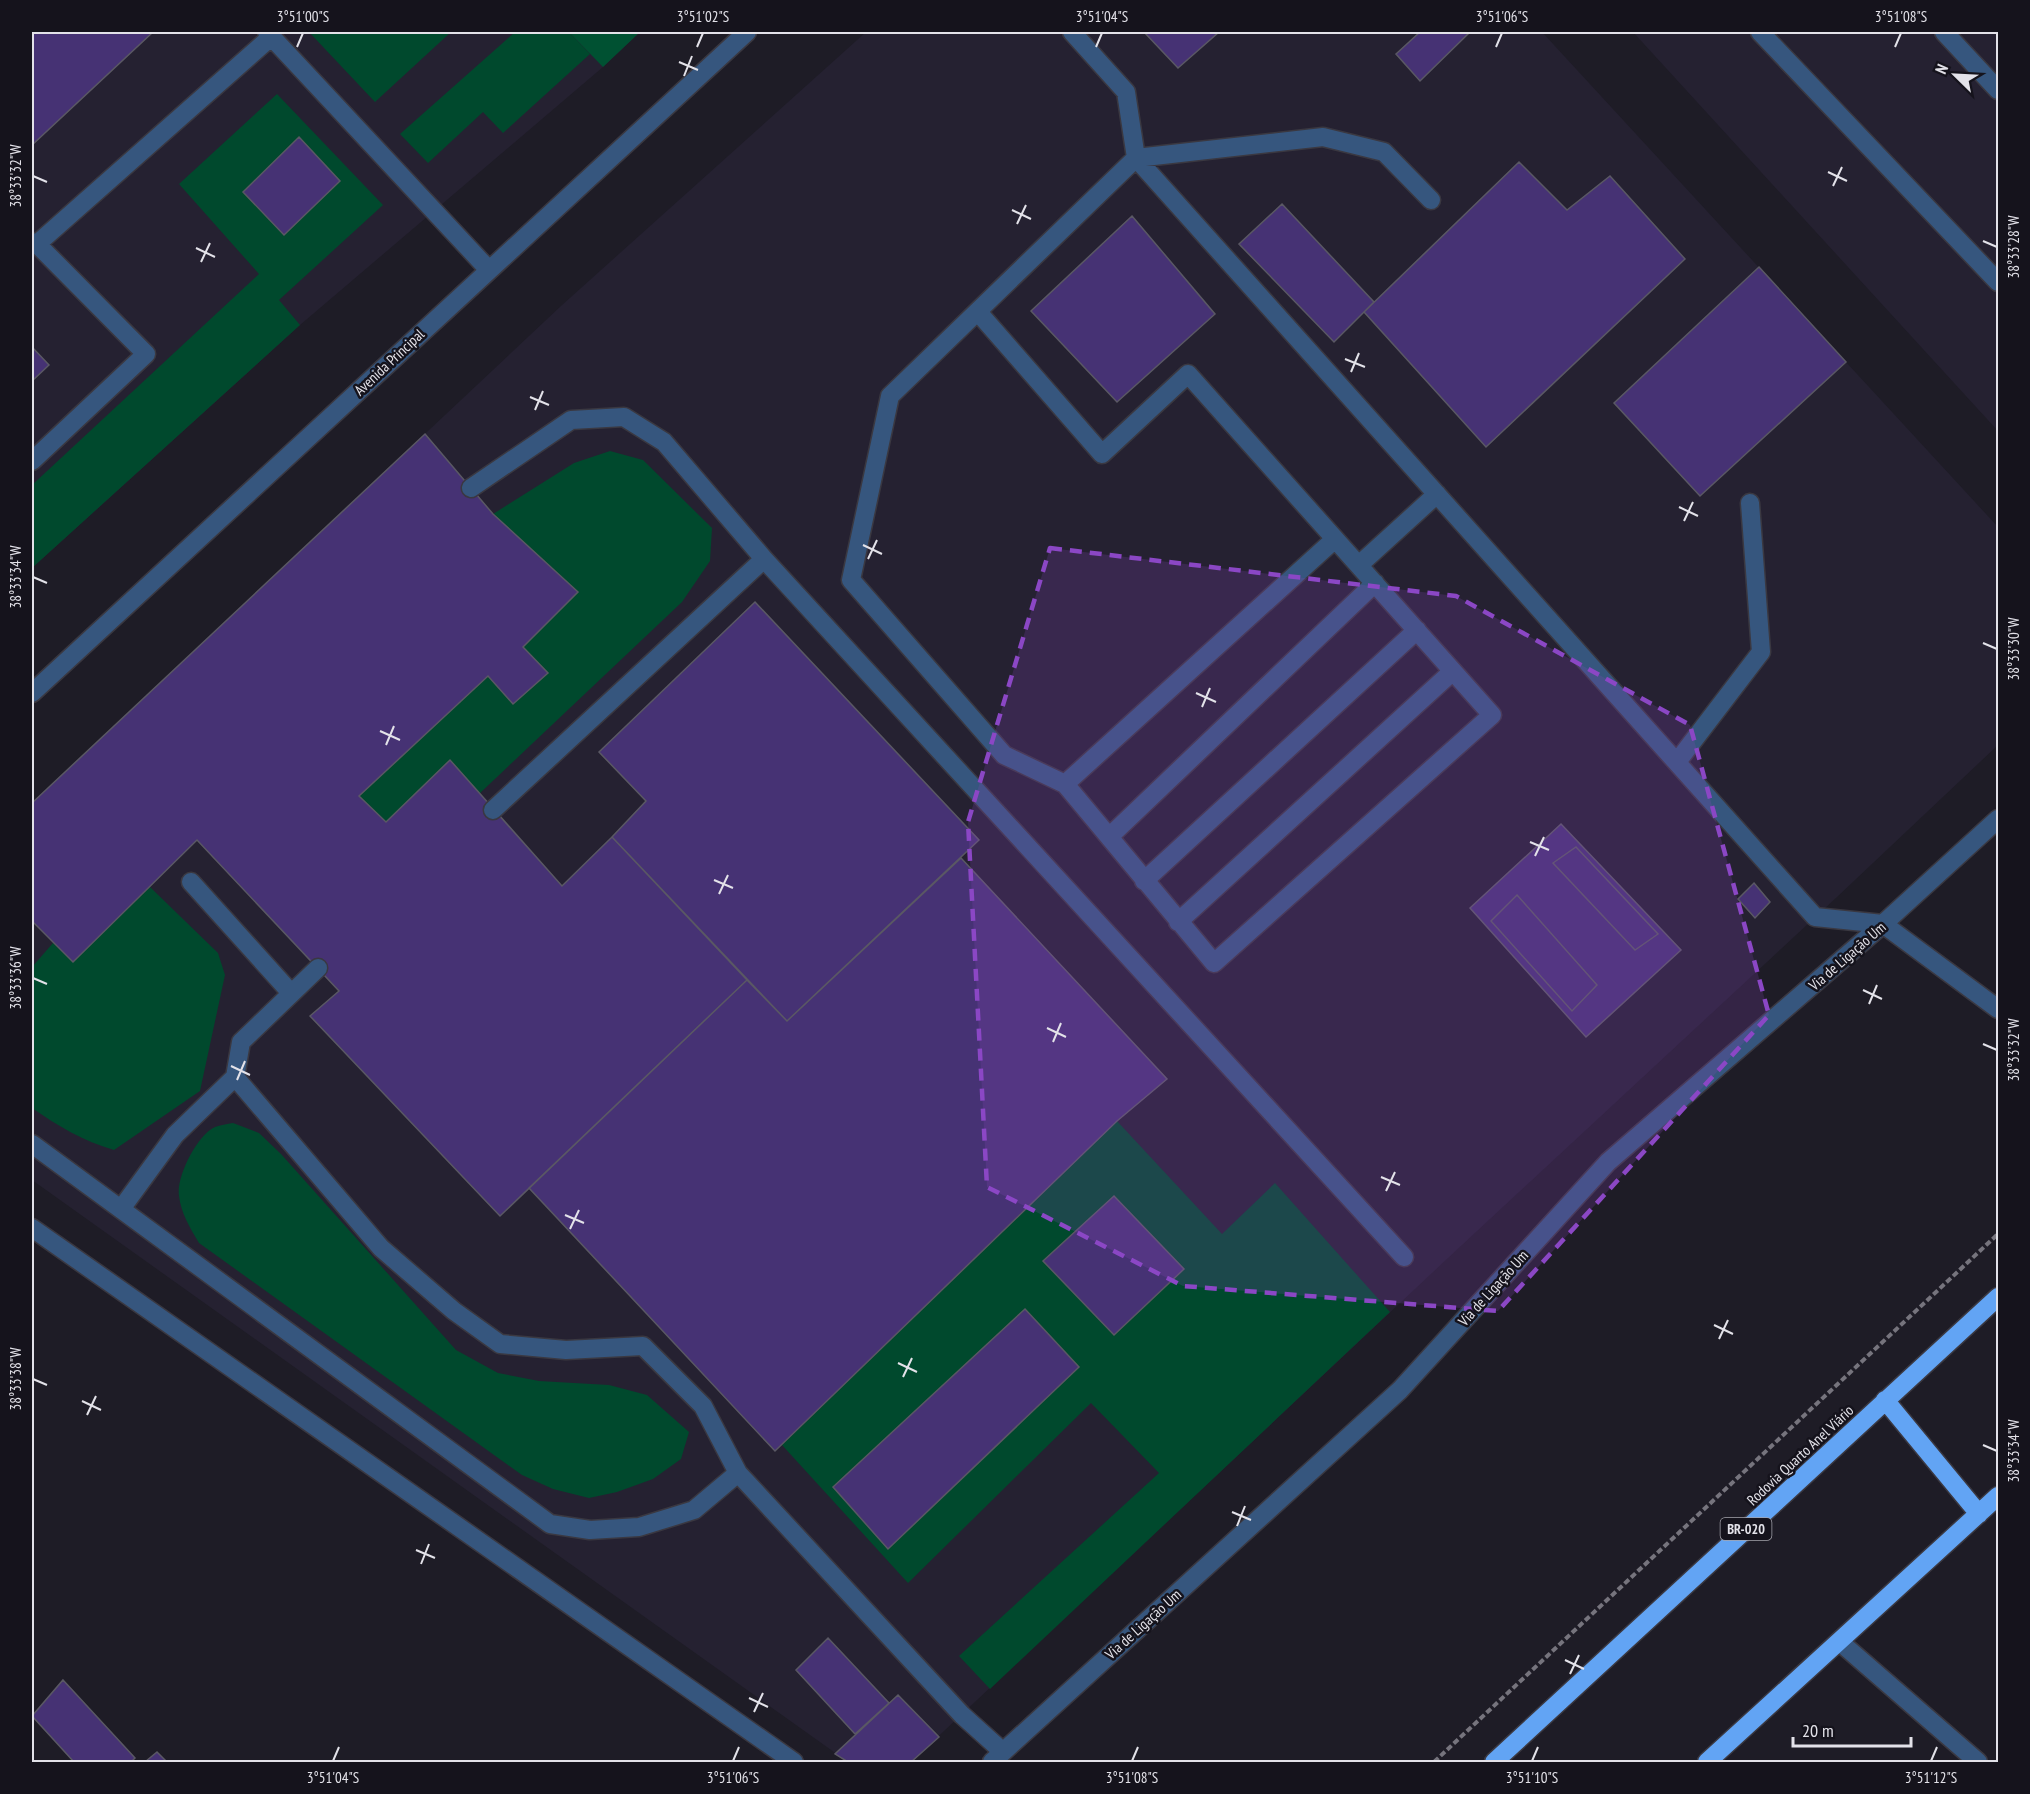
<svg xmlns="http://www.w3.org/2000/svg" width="2030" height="1794" viewBox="0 0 2030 1794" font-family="'PT Sans Narrow',sans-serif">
<rect width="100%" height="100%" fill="#1e1c26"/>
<!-- built -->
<path fill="#252131" d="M32,32H640L603,67L300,325L32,568Z
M866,32H1542L1998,527V745L1837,897L1448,1258L911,1762H848L32,1180V803L561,306Z
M1633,32H1998V431Z"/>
<!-- green -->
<path fill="#00492d" d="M309,32H451L375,102Z
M515,32H569L590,54L503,133L483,112L428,163L400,134Z
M277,94L383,205L279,300L300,325L32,568V485L259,274L179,184Z
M610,451L643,460L712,528L710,561L682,602L479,794L386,822L359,796L488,676L513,703L523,647L578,592L493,514L574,463Z
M150,887L218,953L225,975L200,1091L114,1150C83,1141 58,1126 32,1108V967L53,943L73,962Z
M1117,1121L1222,1234L1275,1183L1390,1312L990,1689L959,1656L1159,1473L1091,1403L908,1583L782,1445Z
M233,1123L259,1133L281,1154L456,1350L498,1373L539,1381L609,1385L647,1395L689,1432L681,1459L653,1479L617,1492L589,1498L553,1489L522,1475L199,1243C190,1228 181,1213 179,1196C176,1177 197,1135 215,1127C220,1125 227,1124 233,1123Z"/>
<!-- forest -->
<path fill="#005132" d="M569,32H640L603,67Z"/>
<!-- building -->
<path fill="#463274" stroke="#5a5864" stroke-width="1.5" d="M32,32H153L32,145Z
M1144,32H1219L1178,68Z
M1144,32H1219L1178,68Z
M1420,32H1470L1420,81L1396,54Z
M299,137L340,181L284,235L243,192Z
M1519,162L1567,210L1610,176L1685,259L1486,447L1364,312Z
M1282,204L1374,302L1334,342L1239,244Z
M1132,216L1215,314L1117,402L1031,311Z
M1759,267L1846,362L1700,496L1614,403Z
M32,347L49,365L32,381Z
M425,434L493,514L578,592L523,647L548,673L513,704L488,676L359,796L386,822L450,760L562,886L612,837L747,980L500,1216L310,1016L339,991L197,840L73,962L32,921V803Z
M755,602L979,840L787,1021L612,837L646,801L599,752Z
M1561,824L1681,950L1586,1037L1470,908Z
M1576,847L1658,934L1635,950L1553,863Z
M961,858L1167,1079L1117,1121L775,1451L529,1188L747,980L787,1021Z
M1754,883L1770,902L1755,918L1738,899Z
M1517,895L1597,985L1572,1011L1491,921Z
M1114,1196L1184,1269L1114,1335L1043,1261Z
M1025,1309L1079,1367L888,1549L833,1487Z
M828,1638L889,1703L855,1734L796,1670Z
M63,1680L135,1758L131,1762H74L32,1716Z
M898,1695L939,1737L911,1762H848L835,1754Z
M157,1752L167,1762H145Z"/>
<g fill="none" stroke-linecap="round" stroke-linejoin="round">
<defs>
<path id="lane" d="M267,32L489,270
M1072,32L1126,92L1136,158L1815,917L1883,924L1998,1009
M1760,32L1998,282
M1944,32L1998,90
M32,242L37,244L272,36
M978,312L1102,454L1188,374L1492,715L1214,963L1065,784L1004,755L851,580L890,396L1136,158L1323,137L1384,152L1431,200
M32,461L146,354L37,244
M471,488L571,420L624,417L664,442L764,559
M1359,565L1437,494
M32,693L747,32
M1677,762L1761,652L1750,503
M1065,784L1335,539
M493,810L764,559L1404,1257
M1109,837L1375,583
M1144,881L1417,630
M191,882L291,993
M1178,922L1453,671
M318,968L241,1042L235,1077L381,1248L454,1311L500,1344L566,1350L643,1346L703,1406L738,1473L962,1715L1002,1751
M32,1144L550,1524L590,1530L639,1527L694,1510L738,1473
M121,1209L175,1135L235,1077
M32,1228L794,1762
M992,1762L1400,1390L1608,1162L1883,924L1998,819"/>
<path id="street" d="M1840,1642L1978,1762"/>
<path id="highway" d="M1885,1400L1979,1514
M1494,1762L1998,1297
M1707,1762L1998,1496"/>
</defs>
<!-- lane casing -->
<use href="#lane" stroke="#3a3841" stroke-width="21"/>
<!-- street casing -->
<use href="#street" stroke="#3a3841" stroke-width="21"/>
<!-- highway casing -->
<use href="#highway" stroke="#3a3841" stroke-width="21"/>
<!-- path -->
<path stroke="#76747d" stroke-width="4" stroke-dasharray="6 3" stroke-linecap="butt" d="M1434,1762L1998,1234"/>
<!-- lane -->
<use href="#lane" stroke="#36567e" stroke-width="18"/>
<!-- street -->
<use href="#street" stroke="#36567e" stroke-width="18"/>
<!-- highway -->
<use href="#highway" stroke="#62a4f4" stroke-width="18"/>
</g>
<!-- marked area -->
<path fill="#8b47c5" fill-opacity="0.2" stroke="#8b47c5" stroke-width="4.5" stroke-dasharray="12 8" stroke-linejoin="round" d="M1050,548L1456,596L1690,725L1769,1015L1498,1311L1183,1286L987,1187L968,822Z"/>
<!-- ticks -->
<path fill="none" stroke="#e3e2e9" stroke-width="2" d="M297,47L303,33M697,47L703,33M1096,47L1102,33M1496,47L1502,33M1895,47L1901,33M679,62L698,70M684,76L692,56M1828,172L1847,181M33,176L47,182M1833,186L1842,167M1012,210L1031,219M1017,224L1026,205M1983,241L1997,247M196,248L215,257M201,262L210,243M1345,359L1365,367M1351,372L1359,353M530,397L549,405M535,410L543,391M1679,507L1698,516M1684,521L1693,502M863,545L882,554M868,559L877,540M33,577L47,583M1983,643L1997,649M1196,693L1216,702M1202,707L1210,688M380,731L400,740M386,745L394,726M1530,842L1549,850M1535,856L1544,837M714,880L733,888M719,894L728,875M33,978L47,984M1863,990L1882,999M1869,1004L1877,985M1047,1028L1066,1037M1053,1042L1061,1023M1983,1044L1997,1050M231,1066L250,1075M237,1080L245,1061M1381,1177L1400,1185M1386,1191L1395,1172M565,1215L584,1223M570,1229L579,1210M1714,1325L1733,1334M1719,1339L1728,1320M898,1363L917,1372M903,1377L912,1358M33,1379L47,1385M82,1401L101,1410M87,1415L96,1396M1983,1445L1997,1451M1232,1512L1251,1520M1237,1526L1245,1506M416,1550L435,1558M421,1564L429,1544M1565,1660L1584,1669M1570,1674L1579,1655M749,1698L768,1707M754,1712L763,1693M333,1761L339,1747M733,1761L739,1747M1132,1761L1138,1747M1532,1761L1538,1747M1931,1761L1937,1747"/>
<g text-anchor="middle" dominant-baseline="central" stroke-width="5" stroke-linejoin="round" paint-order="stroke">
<!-- shield labels -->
<rect fill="#15131c" stroke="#a5a4ac" stroke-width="1.5" x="1720.5" y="1518" width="51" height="22" rx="4.5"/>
<g font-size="14" font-weight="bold" fill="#e3e2e9">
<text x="1746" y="1529">BR-020</text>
</g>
<!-- street labels -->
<g font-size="15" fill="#e3e2e9" stroke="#15131c">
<text transform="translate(389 362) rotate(-43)">Avenida Principal</text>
<text transform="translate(1847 956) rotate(-41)">Via de Ligação Um</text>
<text transform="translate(1493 1288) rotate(-48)">Via de Ligação Um</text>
<text transform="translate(1800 1455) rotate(-43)">Rodovia Quarto Anel Viário</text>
<text transform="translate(1143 1624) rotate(-42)">Via de Ligação Um</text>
</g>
</g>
<!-- border -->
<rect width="2030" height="1794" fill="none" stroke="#15131c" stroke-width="66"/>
<!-- north arrow -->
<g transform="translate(1955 75) rotate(294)" stroke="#15131c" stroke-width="4.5" paint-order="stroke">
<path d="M0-4.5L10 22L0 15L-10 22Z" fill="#e3e2e9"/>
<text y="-9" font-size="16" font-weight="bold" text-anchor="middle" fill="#e3e2e9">N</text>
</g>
<!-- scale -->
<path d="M1793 1737v9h118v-9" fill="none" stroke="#e3e2e9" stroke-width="3"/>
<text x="1802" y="1737" font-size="18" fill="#e3e2e9" stroke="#15131c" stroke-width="4.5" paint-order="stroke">20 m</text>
<rect x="33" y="33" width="1964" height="1728" fill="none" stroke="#e3e2e9" stroke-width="2"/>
<g font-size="15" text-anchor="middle" fill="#e3e2e9">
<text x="303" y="22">3°51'00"S</text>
<text x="703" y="22">3°51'02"S</text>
<text x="1102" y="22">3°51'04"S</text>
<text x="1502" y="22">3°51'06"S</text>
<text x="1901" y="22">3°51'08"S</text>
<text transform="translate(16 176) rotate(-90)" y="5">38°33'32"W</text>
<text transform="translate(2014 247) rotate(-90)" y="5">38°33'28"W</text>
<text transform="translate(16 577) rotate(-90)" y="5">38°33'34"W</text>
<text transform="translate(2014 649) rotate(-90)" y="5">38°33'30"W</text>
<text transform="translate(16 978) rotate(-90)" y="5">38°33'36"W</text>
<text transform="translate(2014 1050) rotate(-90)" y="5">38°33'32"W</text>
<text transform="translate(16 1379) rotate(-90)" y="5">38°33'38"W</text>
<text transform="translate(2014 1451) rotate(-90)" y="5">38°33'34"W</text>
<text x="333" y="1783">3°51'04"S</text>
<text x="733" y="1783">3°51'06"S</text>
<text x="1132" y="1783">3°51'08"S</text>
<text x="1532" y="1783">3°51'10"S</text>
<text x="1931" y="1783">3°51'12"S</text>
</g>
</svg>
